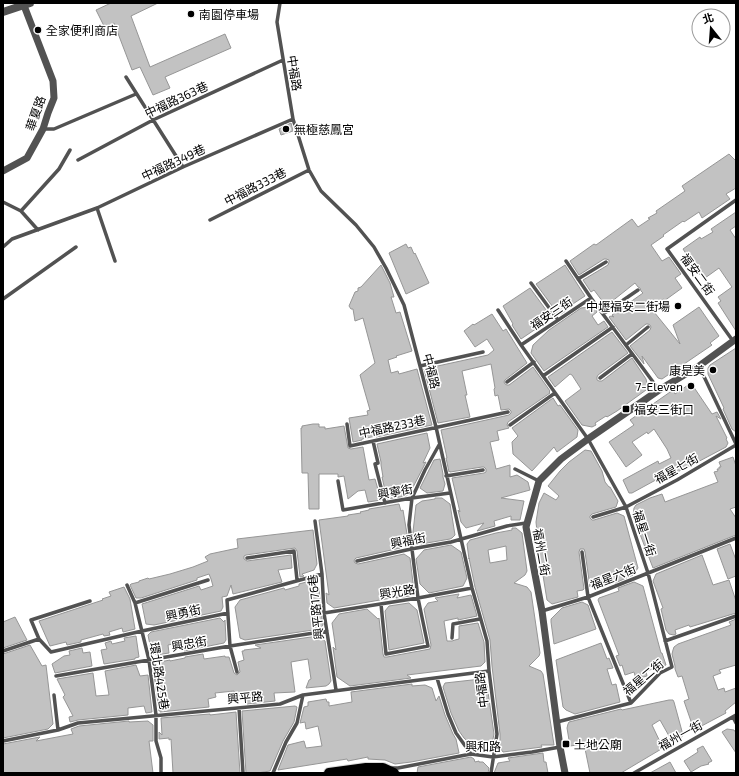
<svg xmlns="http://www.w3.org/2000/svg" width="739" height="776" viewBox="0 0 739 776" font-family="'Exo 2','Noto Sans TC',sans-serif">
<rect width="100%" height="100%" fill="#fff"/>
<!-- building -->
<path fill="#c2c2c2" stroke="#969696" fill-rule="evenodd" d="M111,3H158L131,16L150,67L225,34L231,48L165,77L170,88L153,95L140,67L132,70L114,23L105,28L96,10Z
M291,123L293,131L281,135L279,129Z
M729,154L736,161V188L726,194L730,199L702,218L699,212L684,222L683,221L663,235L664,236L651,245L662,261L669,257L681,274L675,278L682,288L664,301V299L650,307L680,344L673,325L699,307L719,336L710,343L712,345L662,379L658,378L642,356L644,364L630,346L650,330L651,327L650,325L648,324H646L626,340L609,317L611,316L614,317L612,315L643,293L641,291L640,288L638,287L635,283L606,306L594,290L591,292L583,280L608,265L609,262V260L606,259H604L579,275L570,261L594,244L596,245L632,219L638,227L650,219L648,218L657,213L656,211L685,191L682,186Z
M736,212V226L730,230L736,239V331L718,303L721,301L718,297L732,287L719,268L705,278L702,273L700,275L683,249L700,237L701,239L713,232L711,229Z
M406,244L408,248L411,247L414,254L415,253L429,283L406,294L389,253Z
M381,265L390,283L394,297H391L396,313L400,312L412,351L396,356L397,357L388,360L391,373L398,371L399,374L417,369L432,425L376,437V436L362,439V440L353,442L349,418L368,415L367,411L370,410L360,375L375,363L363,318L355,321L353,309H351L349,306L355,292L358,291V288L361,287Z
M565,265L585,296L562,311L567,310L561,314L560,313L558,314L536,284Z
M530,288L552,318L521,339L512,325L513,324L503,306Z
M590,307L595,308L597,312L592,316L598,325L604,321L608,327L544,371L531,353L533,345L549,330L581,308Z
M492,314L503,331L506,329L527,363L505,380L504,382L505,384L507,385H509L533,367L550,391L549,392L550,393L508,422L507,425L509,428L497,431L499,440L490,442L496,469L510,465V477L517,475L528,482L530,490L501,498L524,501L520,520H511V516L494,521L495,526L477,531L484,523L466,528L461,522L458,510L460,512L452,478L484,473L486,472V469L484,467H482L450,472V471L449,472L446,458H447L441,430L509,415L511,413V411L509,409L501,410L498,395L495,396L494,389L495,388L491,364L462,371L467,395H465L470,417L438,423L424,369L488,355L494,350L487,339L475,347L464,331L473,324L474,325Z
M612,332L628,353L598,375L597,377V380L599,381H602L632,358L646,379L648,388L646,390L617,411L607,417L606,416L595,423L596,425L592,427L582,425L565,401L581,389L572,375L570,374L555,387L548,377Z
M736,348V432L732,429L723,409L724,408L708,374V368L710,365Z
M691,383L712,414L717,412L721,419L716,416L727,438L726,439L728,443L726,447L692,465L675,473L674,470L632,493H629L623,480L658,461L659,464L671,458L667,449L654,429L648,434L647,432L632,442L642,455L626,467L609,442L634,425L630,420L673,390L675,394Z
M553,398L558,406L560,405L578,430L577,437L557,452L554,447L532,471L513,454L512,442L518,436L512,428Z
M313,424H319V427H325V429L344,426L348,448L351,449L363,447L369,480L375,479L381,500L368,502L365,490L358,491L348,499L344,476L338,477V474H319V509H309L308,473H302L301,428H302V426Z
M427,433L430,448L423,463L426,462L410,493L406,496L387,499L382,477H383L381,465V462L377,444Z
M585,450L591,451L602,471L605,482L609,487H610L618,501L616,507L592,514L590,516V518L592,520H594L617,513L624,516L638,568L633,575L615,583L613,578L590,587L585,552L584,549H580L579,552L584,589L583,590L577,591L578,597L552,604L547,600L539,551L536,522L539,503L544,493L556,500L559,496L548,486L560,471L569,462Z
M733,457L736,466V507L730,509L736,518V535L653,568L633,516L634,508L636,505L650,498L662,494L665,502L718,482L714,472L718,471L717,469H719V467H721L719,462Z
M440,459L443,474V477L445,484L443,491L427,493L420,488L434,460Z
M435,498H442L450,504L455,535L452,538L450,539L421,544L414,538L413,532L416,505L422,501L435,499Z
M399,504L401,511L403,510L408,540L400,548L356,558L355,559L354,561L355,563L358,564L404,554L410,558L414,591L410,596L396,598L397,597L334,608L327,603L326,593L329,595L319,520L348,516V515L361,513L360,512L369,510V509Z
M512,528H516L522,533L527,571L525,575L514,583L527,587L531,592L540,653L539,656L529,666L541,671L543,674L554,745H541L542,747L503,752L500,748V734L492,666L490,640L475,587L469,558V559L467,544L470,540L496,533L512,530ZM506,546L507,560L490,563L488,550Z
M313,530L317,564L314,570L302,574L304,576L300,577L297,551L295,548L246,555L244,556V559L247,561L291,555L292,568L278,570L282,582L233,594L231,585L227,596L222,597L223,607L221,611L154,625L146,624L142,604L199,586L201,590L213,586L211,579L209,574L197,578V580L141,598H136L130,585L131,584L139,582V581L148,578L149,579L170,574L193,567L208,561L205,557L210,554L238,548L237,539Z
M730,544L736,560V576L728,579L717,549Z
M451,545L461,552L467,578L463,586L429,593L420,584L416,559L424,550Z
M702,555L713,585L729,580L736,601V613L690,627L689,625L675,630L676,634L674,635L669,634L666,630L661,609L663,608L653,581L656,574Z
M310,581L319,588L320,599L319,598L323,625L320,629L245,640L240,638L235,607L240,600L284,588L285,590L299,586V584Z
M634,582L643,586L661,653H662L666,665L646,671L647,676L636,679L634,672L625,675L622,665L620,666L616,656L619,655L598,600L599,598L619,591L618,588Z
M124,587L130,599L135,629L123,632L122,628L109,632L110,635L104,636L103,634L81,640V642L67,645L66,642L50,646L39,621L100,601L103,600L102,599L111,596L109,592Z
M459,594L457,598L471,595L477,616L458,620V618L444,621L447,641H452L455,640L459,639V626L478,623L484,642L485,662L481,666L407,675L411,678L350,686L337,677L333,647L336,650L332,623L339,614L367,609L378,619L379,618L383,654L384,657H387L430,649L431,645L424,609L428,603L438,601L435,598Z
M582,602L588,605L596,629L554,644L551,622V619L562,608Z
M409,603L417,610L424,643L389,650L385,611L389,606Z
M15,617L27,640L3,648V622Z
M220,618L224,622L225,620L226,640L224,643L184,651L183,642L168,645L169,653L156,655L151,650L148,635L151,632Z
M736,619V665L719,670L721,673L713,676L718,690L724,688L725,692L736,688V702L725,711L726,713L694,730L684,701L689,699L682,676L678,677L675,669V666L672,654L673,650L674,647L678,644L731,625L729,622Z
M136,636L139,657L135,658V659L104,664L101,650L107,649L105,643L111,641L112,644L125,641L124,638Z
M318,636L325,641L331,681L329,684L326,686L306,688L309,680L311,679L308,659L291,662L295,692L274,693L275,701L247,704L246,695L235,696L234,691L215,693L216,697L208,699L209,707L160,712V710L159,711L154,674H156L155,663L170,660V661L185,658V657L203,654L204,659L225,656V657H229L234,673L237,675L240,672L238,662L244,660L242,651H244V650L261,648L255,645Z
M601,643L607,659L609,658L613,668L607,669L612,685L616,684L620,702L575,714L566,710L563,707L556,660Z
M30,645L42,666L46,665L53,724L48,729L3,738V654Z
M82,648L83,653L90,652L92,666L55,673L52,664L64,656L70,655L69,651Z
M136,665L140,676L148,675L152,712L146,713L144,706L128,708V715L78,720L70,722L69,717L73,716L63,697L65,695L57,679L93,673L96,696L109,695L105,671Z
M481,679L487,685L494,734L493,739L488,746L476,749L464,738L459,731L451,713L443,687L445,683Z
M412,684V686L425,685L432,688L436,701L439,696L445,715L453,734L456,739L459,753L411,762L395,764L385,760L368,759V757L348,761L347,759L278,770L288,745L304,741L306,748L322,746L318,726L306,729L305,722L300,723L304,707L308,706V702L326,699L327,702H329V706L352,702L351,692Z
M669,700H673L674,702L683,735L681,738L673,743L660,720L652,725L663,748L621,773H590L584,744L570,746L567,728L568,724L569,722L621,709L622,710Z
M295,706L297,707L294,722L283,741L270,771L257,773H246L242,711Z
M236,712L240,773H173L171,739L169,740V738L159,739V732L162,735L161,718L210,714V715Z
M129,721V722L148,721L153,725V741H149L153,773H3V744L40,737L36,741L73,734L71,729L79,726Z
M727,729L734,730L736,733V753L722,732Z
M703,746L712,761L708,763L709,764L701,766L691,772L684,761L698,752L697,749Z
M543,753L544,762H546L548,773H494L498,763L510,761L508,758Z
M471,757L474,759L475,762L479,761V762H483L489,768L488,773H417L418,767Z
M670,762L676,773H650Z"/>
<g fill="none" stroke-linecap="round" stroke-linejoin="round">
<defs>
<path id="primary" d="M329,773L366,768H383L394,773"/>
</defs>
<!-- primary casing -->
<use href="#primary" stroke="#dbdbdb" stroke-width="12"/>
<!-- service -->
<path stroke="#525252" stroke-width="3.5" d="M280,3L277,22L293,119L309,170L321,191L356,225L374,247L386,268L404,305L436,427L472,588L487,641L489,671L497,734L491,773
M126,77L183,167
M43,129H54L136,94
M78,160L153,120L283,60
M3,202L21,211L38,230
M97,208L115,261
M21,211L59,169L70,150
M210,220L309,170
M3,247L12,239L97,208L183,167L293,119
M566,261L591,298L659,390
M578,279L606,262
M531,283L558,320
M3,299L76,247
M498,310L521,345L588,439L626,507L648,573L672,667L660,673L631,703L557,722
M603,314L638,290
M733,341L667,249L736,200
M521,345L591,298
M626,345L648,327
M420,366L483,352
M699,366L736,444
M543,376L613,327
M600,378L632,354
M507,382L534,362
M347,424L350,446L508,412
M510,425L555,393
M373,441L378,463L375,464L385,503
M515,469L539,481
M446,476L483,470
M338,481L343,510L412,498L450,493
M593,517L626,507L677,480L736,445
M315,521L322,574L324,613L336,690
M582,552L588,597L631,703
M247,558L294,551L297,580
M357,561L411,549L451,542L507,526L526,523
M127,585L135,603L149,660L156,715V741L161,758V773
M90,601L31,620L39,639L51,652L142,631L228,613
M135,603L208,580
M381,604L386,654L428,646L418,598L409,525L412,498L425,470L439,445
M542,611L588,597L736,538
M324,613L418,598L472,588
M452,638L453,624L480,619
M665,641L736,616
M3,651L39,639
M237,672L230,646L227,600L322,574
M56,676L230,646L327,631
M437,678L448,714L456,733L471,754
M54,695L58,730
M239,708L243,773
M733,717L736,723
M3,741L58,730L78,723L280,704L303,695L489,671
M392,768H398L471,754L493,757L532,752L560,747
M273,773L286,742L297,723L303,695
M634,773L736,715"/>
<!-- minor -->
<path stroke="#525252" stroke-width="7" d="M3,171L27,158L43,129L48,113L54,98L53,81L23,3
M565,773L560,747L542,611L526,527L539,481L561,459L588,439L659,390L699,366L736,339"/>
<!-- tertiary -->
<path stroke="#525252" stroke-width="8" d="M3,12L30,3"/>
<!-- primary -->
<use href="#primary" stroke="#000" stroke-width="10"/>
</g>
<!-- markers -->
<g fill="#000" stroke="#fff" stroke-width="1.5">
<circle cx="191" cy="14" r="4"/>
<circle cx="38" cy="30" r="4"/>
<circle cx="286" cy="129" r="4"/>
<circle cx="678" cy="306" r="4"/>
<circle cx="713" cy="370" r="4"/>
<circle cx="691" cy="386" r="4"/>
<rect x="622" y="405" width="8" height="8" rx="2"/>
<rect x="562" y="740" width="8" height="8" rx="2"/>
</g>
<g text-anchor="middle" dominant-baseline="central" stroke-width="3" stroke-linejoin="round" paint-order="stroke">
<!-- poi labels -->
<g font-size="12" fill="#000" stroke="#fff" text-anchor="start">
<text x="199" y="14">南園停車場</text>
<text x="46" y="30">全家便利商店</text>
<text x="294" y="129">無極慈鳳宮</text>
<text x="670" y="306" text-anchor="end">中壢福安二街場</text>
<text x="705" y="370" text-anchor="end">康是美</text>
<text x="683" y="386" text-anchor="end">7-Eleven</text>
<text x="634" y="409">福安三街口</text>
<text x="574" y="744">土地公廟</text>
</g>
<!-- street labels -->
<g font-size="12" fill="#000" stroke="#fff">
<text transform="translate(295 73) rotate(81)">中福路</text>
<text transform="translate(176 99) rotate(-25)">中福路363巷</text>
<text transform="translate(35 113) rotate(-71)">華夏路</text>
<text transform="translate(173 162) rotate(-25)">中福路349巷</text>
<text transform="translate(255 186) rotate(-27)">中福路333巷</text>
<text transform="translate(698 274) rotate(54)">福安二街</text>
<text transform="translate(551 313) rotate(-34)">福安三街</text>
<text transform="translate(432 371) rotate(76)">中福路</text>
<text transform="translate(392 426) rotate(-12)">中福路233巷</text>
<text transform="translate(676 468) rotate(-29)">福星七街</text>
<text transform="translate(395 491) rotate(-10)">興寧街</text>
<text transform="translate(645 533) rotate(72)">福星一街</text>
<text transform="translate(408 540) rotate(-11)">興福街</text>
<text transform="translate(542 552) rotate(80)">福州二街</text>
<text transform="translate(613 576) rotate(-22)">福星六街</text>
<text transform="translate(397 591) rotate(-9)">興光路</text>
<text transform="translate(315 607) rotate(-96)">興平路176巷</text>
<text transform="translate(183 612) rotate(-12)">興勇街</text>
<text transform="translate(189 643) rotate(-10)">興忠街</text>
<text transform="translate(160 676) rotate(81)">環北路425巷</text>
<text transform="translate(643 677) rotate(-40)">福星二街</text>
<text transform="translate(481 690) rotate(-97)">中福路</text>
<text transform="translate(245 697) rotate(-5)">興平路</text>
<text transform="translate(680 735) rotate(-29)">福州一街</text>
<text x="483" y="746">興和路</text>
</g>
</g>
<!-- border -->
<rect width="739" height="776" fill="none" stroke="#000000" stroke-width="8"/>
<!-- north arrow -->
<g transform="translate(711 28) rotate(343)"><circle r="19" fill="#ffffff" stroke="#999999"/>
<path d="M0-3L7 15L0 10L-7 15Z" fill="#000000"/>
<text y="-6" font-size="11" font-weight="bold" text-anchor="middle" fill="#000000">北</text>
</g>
</svg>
